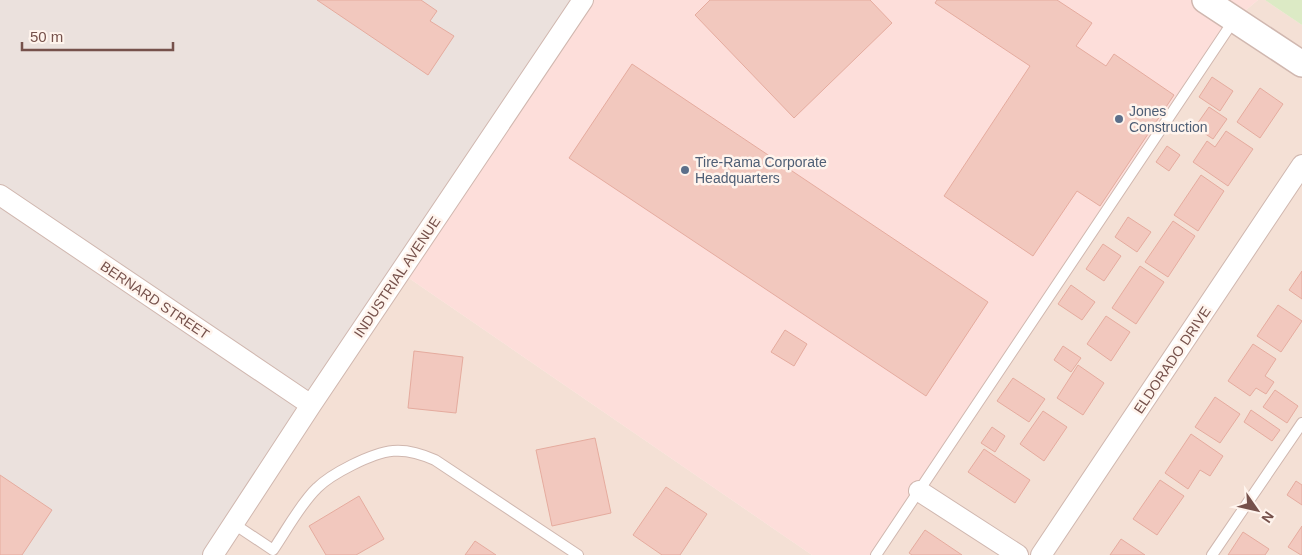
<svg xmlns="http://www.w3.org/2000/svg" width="1302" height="555" viewBox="0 0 1302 555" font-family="Helvetica,sans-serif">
<rect width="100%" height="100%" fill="#fcefe7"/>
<!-- residential -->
<path fill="#f4e0d5" d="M1258,0H1265L1302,25V555H876L1234,20Z
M400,272L812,555H211Z"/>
<!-- commercial -->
<path fill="#fddeda" d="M583,0H1258L1234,20L876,555H812L400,272Z"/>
<!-- industrial -->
<path fill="#ebe1dd" d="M0,0H583L211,555H0Z"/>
<!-- green -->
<path fill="#dceac5" d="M1265,0H1302V25Z"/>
<!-- building -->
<path fill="#f2c8be" stroke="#e5ab9e" d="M317,0H421L437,11L430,21L454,36L428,75Z
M710,0H870L892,23L794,118L695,15Z
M937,0H1057L1092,23L1076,46L1106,66L1114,54L1174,95L1100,206L1077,191L1033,256L944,196L1030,66L935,3Z
M632,64L988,302L926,396L569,158Z
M1212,77L1233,91L1220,111L1199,97Z
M1260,88L1283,104L1260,138L1237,122Z
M1209,107L1227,119L1213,139L1195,127Z
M1226,131L1253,149L1228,186L1193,162L1207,141L1215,147Z
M1167,146L1180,155L1169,171L1156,162Z
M1201,175L1224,191L1198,231L1174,215Z
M1128,217L1151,232L1137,252L1115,237Z
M1173,221L1195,236L1168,277L1145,262Z
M1103,244L1121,256L1104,281L1086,269Z
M1140,266L1164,282L1136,324L1112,308Z
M1302,271V299L1289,290Z
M1071,285L1095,302L1082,320L1058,304Z
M1278,305L1302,321L1281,352L1257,336Z
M1106,316L1130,332L1111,361L1087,344Z
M785,330L807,344L794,366L771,352Z
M1253,344L1276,359L1265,376L1274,382L1266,394L1256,388L1250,396L1228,381Z
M1063,346L1081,358L1071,372L1054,360Z
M414,351L463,357L456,413L408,408Z
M1078,365L1104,383L1083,415L1057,398Z
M1013,378L1045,399L1029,422L997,401Z
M1275,390L1298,406L1287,423L1263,407Z
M1215,397L1240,414L1220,443L1195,427Z
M1251,410L1280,430L1272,441L1244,422Z
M1043,411L1067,427L1044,461L1020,444Z
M992,427L1005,436L995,452L981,443Z
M1191,434L1223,456L1210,476L1200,470L1188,489L1165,473Z
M595,438L611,513L552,526L536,450Z
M984,449L1030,480L1015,503L968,472Z
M0,475L52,510L22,555H0Z
M1160,480L1184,496L1157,535L1133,519Z
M1296,481L1302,485V505L1287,495Z
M666,487L707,514L680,555H662L633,535Z
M359,496L384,539L356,555H326L309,526Z
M1302,526V555H1301L1288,547Z
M925,530L962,555H912L909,553Z
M1243,532L1269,549L1265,555H1228Z
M1121,539L1145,555H1110Z
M475,541L496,555H465Z"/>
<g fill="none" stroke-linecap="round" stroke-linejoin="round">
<defs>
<path id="service" d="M234,524L273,550C286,531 301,503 317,488C327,478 340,471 352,465C384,449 402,445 435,460L578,555
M876,555L1234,20
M1212,555L1302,423"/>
<path id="minor" d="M0,195L311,405
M919,491L1018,555
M213,555L311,405L583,0
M1041,555L1302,165"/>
<path id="tertiary" d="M1205,0L1302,64"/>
</defs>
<!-- service casing -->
<use href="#service" stroke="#d0b7af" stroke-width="12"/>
<!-- minor casing -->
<use href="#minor" stroke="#d0b7af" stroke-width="22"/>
<!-- tertiary casing -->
<use href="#tertiary" stroke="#d0b7af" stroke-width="28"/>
<!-- service -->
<use href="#service" stroke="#fff" stroke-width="10"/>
<!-- minor -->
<use href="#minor" stroke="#fff" stroke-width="20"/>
<!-- tertiary -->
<use href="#tertiary" stroke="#fff" stroke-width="25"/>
</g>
<!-- markers -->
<g fill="#5c6f8a" stroke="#fff4ed" stroke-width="2">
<circle cx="1119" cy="119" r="5"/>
<circle cx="685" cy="170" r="5"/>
</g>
<g text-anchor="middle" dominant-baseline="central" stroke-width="5" stroke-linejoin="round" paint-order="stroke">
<!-- service labels -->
<g font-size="14" fill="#4e5e75" stroke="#fff4ed" text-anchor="start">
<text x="1129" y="111">Jones<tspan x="1129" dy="16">Construction</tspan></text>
<text x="695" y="162">Tire-Rama Corporate<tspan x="695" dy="16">Headquarters</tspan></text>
</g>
<!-- street labels -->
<g font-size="14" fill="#76514b" stroke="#fff4ed">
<text transform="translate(397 277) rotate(-56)">INDUSTRIAL AVENUE</text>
<text transform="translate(155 300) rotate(34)">BERNARD STREET</text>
<text transform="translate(1172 360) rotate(-56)">ELDORADO DRIVE</text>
</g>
</g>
<!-- north arrow -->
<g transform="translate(1257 510) rotate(124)" stroke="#fff4ed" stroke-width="4" paint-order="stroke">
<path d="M0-4L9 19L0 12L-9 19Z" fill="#76514b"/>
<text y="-8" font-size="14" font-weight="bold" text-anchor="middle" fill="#76514b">N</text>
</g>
<!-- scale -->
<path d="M22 42v8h151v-8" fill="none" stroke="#76514b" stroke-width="2.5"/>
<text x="30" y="42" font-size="15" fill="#76514b" stroke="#fff4ed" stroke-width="4" paint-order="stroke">50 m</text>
</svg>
